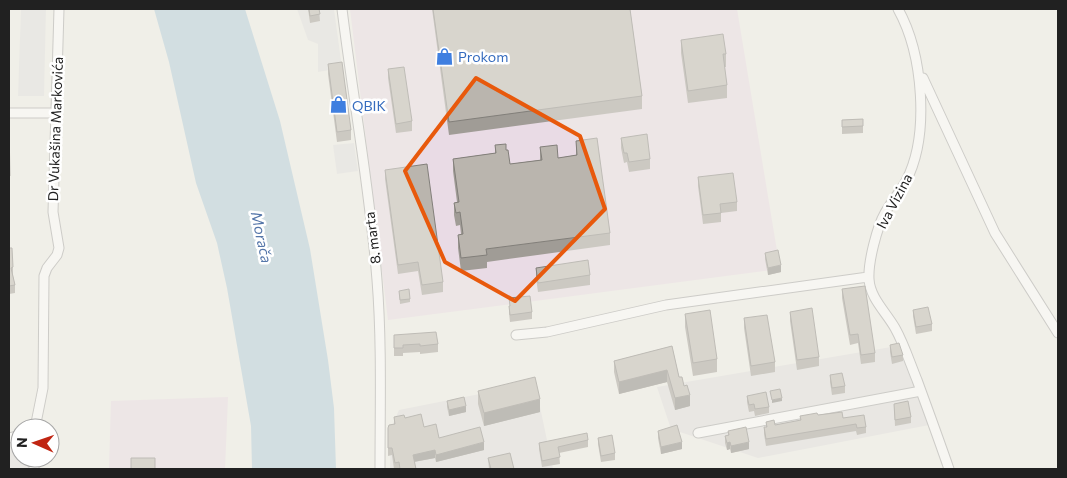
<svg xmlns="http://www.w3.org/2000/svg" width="1067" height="478" viewBox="0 0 1067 478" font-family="Commissioner,sans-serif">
<rect width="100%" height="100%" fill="#f0efe8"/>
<!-- residential -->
<path fill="#dfdede" d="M903,345L929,425L758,458L671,429L657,387Z
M535,383L553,469H390L391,428L399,410Z
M20,439V458H33V469H9V441Z"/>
<!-- industrial -->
<path fill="#e9dbe5" d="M350,9H737L780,269L388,320Z
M228,397L225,469H109L111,401Z"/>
<!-- parking -->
<path fill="#e1e1e1" d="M21,9H46L44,96H18Z
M297,9H334L342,68L318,72V44L308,40Z
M354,143L358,171L337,174L333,145Z"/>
<!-- water -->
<path fill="#adcbda" d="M154,9H245L280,121L310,249L328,360L334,408L336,469H252L251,426L227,288L217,243L196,183L169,62Z"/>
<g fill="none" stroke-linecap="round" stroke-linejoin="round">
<defs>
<path id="minor" d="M342,9C353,99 370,189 377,280C382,343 380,406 380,469
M898,9C923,54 930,135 906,181C900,192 891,202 885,213C877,227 868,262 869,279C870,298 886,312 895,328C904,344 910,363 917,380C928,410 939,440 949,469
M923,78L995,233L1058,333
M9,113H56
M516,335L547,332L666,305L868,277
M35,428L43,388L44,276L47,268L57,255L59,248L53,212L59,9
M698,433L921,391
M9,438L20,435
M34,469V458"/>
</defs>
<!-- minor casing -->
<use href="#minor" stroke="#a2a2a2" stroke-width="11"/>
<!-- minor -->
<use href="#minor" stroke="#fff" stroke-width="9"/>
</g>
<!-- wall -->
<path fill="#a09c96" d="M308,9H319L320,21L310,23Z
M432,9H630L642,96V109L449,135Z
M681,40L726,54V67H724L727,85V98L688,103L681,53Z
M328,64L351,130V140L337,142L328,74Z
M388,69L412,121V131L396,133L388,78Z
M863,119V133L842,134V120Z
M9,129L10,176V194H9Z
M621,138L650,159V169L629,172L627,162L624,163L621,148Z
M576,141L610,233V245L487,262V268L461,271L458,248V235L461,234L460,225L456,226L454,215V203L457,202L453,171V159L495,153V145L506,150L510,164L540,160V147L558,158L576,155Z
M385,170L443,282V292L422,295L418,271L398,274L385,179Z
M698,177L737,202V211L721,213V222L703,224L698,186Z
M9,248L13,267V276L15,285V293L9,294Z
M765,253L781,272L768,275L765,259Z
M536,268L590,275V285L538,292L536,278Z
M842,289L875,353V362L861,364L858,343L850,345L842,298Z
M399,291L410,299V302L400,304Z
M509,298L532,312V319L510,322L509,313V306H510Z
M913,310L932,324V331L916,334L913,316Z
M790,312L819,357V366L797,370L790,321Z
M685,314L717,359V372L693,376L685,327Z
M744,318L775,362V372L751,376L744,328Z
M394,335L438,344V352L420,354V352L403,353V356H394Z
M890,345L903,355V361L892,364L890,352Z
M672,346L679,377L690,406L675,410L667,382L619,394L614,372V361Z
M830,375L845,386V393L832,395L830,382Z
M478,391L540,412L484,426L478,404Z
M747,396L769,407V413L755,416L754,411L749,412L747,402Z
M447,401L466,412L449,416L447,407Z
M894,404L911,417V423L895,426Z
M818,415L843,418L866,427V433L857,435L856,431L766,446L764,434V427H766V422L775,425L800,421V416Z
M394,417L405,418L424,427L439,438L484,450L436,462L435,458L414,462L416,469H394L392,455L388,456V435L394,424Z
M658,431L682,449L661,454L658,438Z
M728,431L749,449L731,453L730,449L727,450L725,443V436H728Z
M598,438L615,453V460L601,462L598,444Z
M588,440V447L559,453L560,464L542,467L539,449V443Z
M488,458L514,469H489Z"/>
<!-- shaded-wall -->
<path fill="#827f7a" d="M781,265V272L768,275V268Z
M667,370V382L619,394V382Z
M690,395V406L675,410V398Z
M782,398V401L772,403V400Z
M540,399V412L484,426V413Z
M466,406V412L449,416V410Z
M484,442V450L436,462V455Z
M682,442V449L661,454V447Z
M730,442V449L727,450V443Z
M749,442V449L731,453V446Z
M435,450V458L413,462V455Z"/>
<!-- building -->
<path fill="#bab5ae" stroke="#827f7a" d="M309,9H319L320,14L310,16Z
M433,9H630L642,96L449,122Z
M723,34L726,54H723L727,85L688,91L681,40Z
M342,62L351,130L337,132L328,64Z
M404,67L412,121L396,124L388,69Z
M863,119V126L842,127V120Z
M9,129L10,176H9Z
M647,134L650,159L629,162L627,153H624L621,138Z
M597,138L610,233L486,249L487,255L461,258L458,235L463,234L460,212L456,213L454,203L459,202L453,159L496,153L495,145L506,144V150H508L510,164L542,160L540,147L557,145L558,158L577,155L576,141Z
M427,164L443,282L422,285L418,262L398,265L385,170Z
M733,173L737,202L720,204L721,213L703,215L698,177Z
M9,248H12L13,267L11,268L15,285L9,286Z
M778,250L781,265L768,268L765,253Z
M588,260L590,275L538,283L536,268Z
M865,286L875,353L861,355L858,334L850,335L842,289Z
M409,289L410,299L400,300L399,291Z
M530,296L532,312L510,315L509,306H510L509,298Z
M928,307L932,324L916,327L913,310Z
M812,308L819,357L797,360L790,312Z
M710,310L717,359L693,363L685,314Z
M767,315L775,362L751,366L744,318Z
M436,332L438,344L420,346V344L403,345V348H394V335Z
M899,343L903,355L892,357L890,345Z
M672,346L679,377H682L684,386L687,385L690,395L675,398L667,370L619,382L614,361Z
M842,373L845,386L832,388L830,375Z
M535,377L540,399L484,413L478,391Z
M780,389L782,398L772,400L770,391Z
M766,392L769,407L755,409L754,404L749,405L747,396Z
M464,397L466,406L449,410L447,401Z
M908,401L911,417L895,420L894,404Z
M842,412L843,418L864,415L866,427L857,428L856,424L766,439L764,427H767L766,422L774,420L775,425L801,420L800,416L817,413L818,415Z
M421,414L424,427L436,424L439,438L480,427L484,442L436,455L435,450L413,455L416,469H400L399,462L395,463L392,448H388V428L389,425L395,424L394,417L404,415L405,418Z
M677,425L682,442L661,447L658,431Z
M746,427L749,442L731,446L730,442L727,443L725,436L729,435L728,431Z
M587,433L588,440L558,447L560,457L542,461L539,443Z
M612,435L615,453L601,456L598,438Z
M510,453L514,469H491L488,458Z
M131,458H155V469H131Z"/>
<!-- marked area -->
<path d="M0 0H1067V478H0ZM476,78L580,136L605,209L515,301L445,262L405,171Z" fill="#f0efe8" fill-opacity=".55" fill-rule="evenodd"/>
<path fill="none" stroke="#e8590c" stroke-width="4" stroke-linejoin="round" d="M476,78L580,136L605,209L515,301L445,262L405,171Z"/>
<!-- icons -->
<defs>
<symbol id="shop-bare" viewBox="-9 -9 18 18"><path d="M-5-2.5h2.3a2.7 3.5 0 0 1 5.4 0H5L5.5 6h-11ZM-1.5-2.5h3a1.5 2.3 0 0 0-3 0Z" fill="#3f7fe0" stroke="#fff" stroke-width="2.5" paint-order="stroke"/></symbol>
</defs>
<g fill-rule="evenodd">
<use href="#shop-bare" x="432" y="44" width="25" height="25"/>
<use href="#shop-bare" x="326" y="92" width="25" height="25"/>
</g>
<g text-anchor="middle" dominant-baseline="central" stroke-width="5" stroke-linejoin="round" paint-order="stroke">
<!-- shop labels -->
<g font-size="14" fill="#366cbe" stroke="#fff" text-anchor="start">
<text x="458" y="56">Prokom</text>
<text x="352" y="105">QBIK</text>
</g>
<!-- street labels -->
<g font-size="14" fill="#212121" stroke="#fff">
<text transform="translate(55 129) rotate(-88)">Dr Vukašina Markovića</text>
<text transform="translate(894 201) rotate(-62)">Iva Vizina</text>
<text transform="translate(372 238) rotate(-97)">8. marta</text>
</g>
<!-- water labels -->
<g font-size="15" font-style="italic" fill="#5576a9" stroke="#fff">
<text transform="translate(262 237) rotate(78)">Morača</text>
</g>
</g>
<!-- border -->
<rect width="1067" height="478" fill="none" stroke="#212121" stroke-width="20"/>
<!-- north arrow -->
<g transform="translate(35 443) rotate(272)"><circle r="24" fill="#ffffff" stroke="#a6a6a6"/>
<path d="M0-4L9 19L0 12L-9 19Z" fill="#c02512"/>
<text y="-8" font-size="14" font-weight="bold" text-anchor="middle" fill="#212121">N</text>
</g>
</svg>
